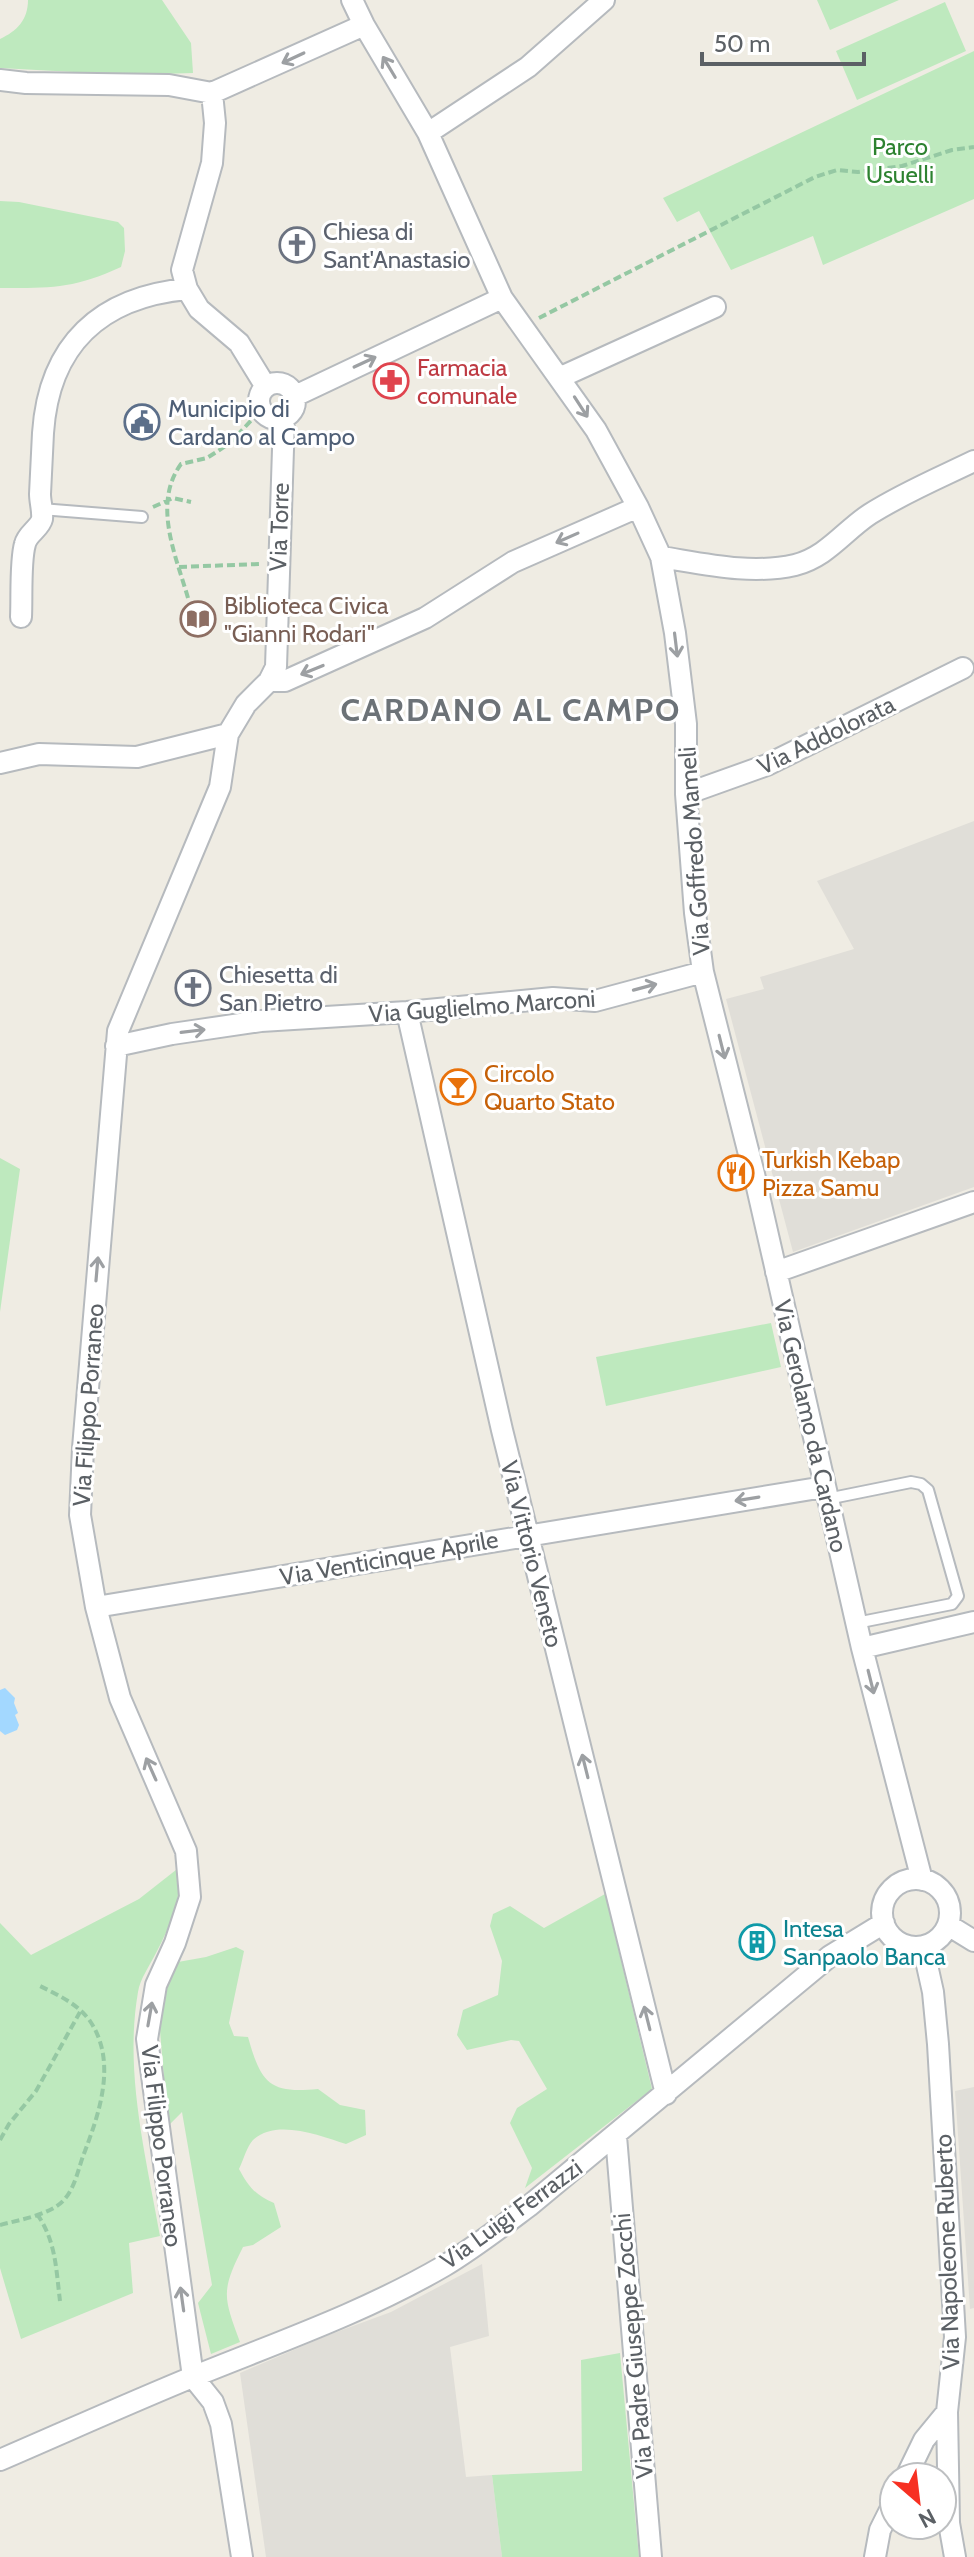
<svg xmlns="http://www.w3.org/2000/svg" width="974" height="2557" viewBox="0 0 974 2557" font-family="Cabin,sans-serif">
<rect width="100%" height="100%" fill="#efece3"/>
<!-- industrial -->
<path fill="#e0ded8" d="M974,821V1187L793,1252L726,999L764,989L760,977L854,949L817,881Z
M974,2087V2308L970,2309L955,2091Z
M482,2264L489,2336L450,2347L466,2477L492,2475L502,2557H266L240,2373L326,2336L391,2312Z"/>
<!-- green -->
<path fill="#bee9be" d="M28,0H162L191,43L193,73L129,75L0,68V39C17,31 28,20 28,0Z
M817,0H899L830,30Z
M945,2L966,51L857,100L836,51Z
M974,51V199L823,265L813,236L731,270L699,211L677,222L663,198Z
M0,201L19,202L118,222L124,228L125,251L121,267C73,289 51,288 0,288Z
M0,1158L20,1169L0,1312Z
M771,1323L781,1367L606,1406L596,1357Z
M181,1866C181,1898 171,1925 156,1953C150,1965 140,1979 138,1992C124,2072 146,2156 160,2236L129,2243L133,2293L21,2339L0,2268V1923L31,1955L139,1899Z
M605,1894L652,2089L525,2188L532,2168L510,2123L517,2108L547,2089L519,2041L511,2040L467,2050L457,2035L463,2010L498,1995L502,1961L490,1926L493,1914L510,1906L544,1928Z
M236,1947L244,1951L229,2023L234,2036L248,2037C261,2083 269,2094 318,2089L340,2105L365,2110L366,2135L346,2144C321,2136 276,2118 253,2140C247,2146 243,2161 239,2169C248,2186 256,2196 274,2203L281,2227L253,2245L243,2247C221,2291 223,2296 240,2342L211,2354L198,2303L212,2285L182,2112L168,2126L158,2007L178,1962L206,1957Z
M620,2353L639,2557H502L492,2475L582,2471L581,2360Z"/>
<!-- water -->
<path fill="#a3d8ff" d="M5,1688L15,1698L14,1703L18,1713L15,1715L19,1725L17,1730L5,1735L0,1731V1690Z"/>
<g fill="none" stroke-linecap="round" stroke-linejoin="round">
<defs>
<path id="lane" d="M41,509L142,517
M827,1499L911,1482L921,1484L928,1490L958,1596L952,1604L856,1623"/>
<path id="street" d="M352,0L364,25L428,133L502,298L596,430L638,507L661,557L675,633L686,724V794L695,913L703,972L754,1174L862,1648L922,1880
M0,80L26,83L169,85L212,93L364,25
M212,93L215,123L212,163L182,270L187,289L199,309L239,343L266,387
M428,133L528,67L604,0
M561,377L715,307
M259 401a18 18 0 1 1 36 0a18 18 0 1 1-36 0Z
M295,396L502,298
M661,557C705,564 751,575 795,565C827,557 844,531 870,514C903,493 939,478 974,461
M21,617C22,597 20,561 25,544C27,534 40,528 42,519C43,511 40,502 40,494C41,474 42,453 43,433C49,344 101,297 187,289
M269,681H285L425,618L513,562L638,507
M0,763L39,754L137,757L228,734
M686,794L767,765L963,668
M407,1012L502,1430L666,2094
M116,1046L172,1034L261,1021L407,1012L553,998L595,1001L703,972
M776,1272L974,1202
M96,1607L824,1487
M862,1648L974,1622
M882 1913a34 34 0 1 1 68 0a34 34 0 1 1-68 0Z
M948,1925L974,1941
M923,1947L933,1992L938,2044L955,2337L947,2412L949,2523L955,2557
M616,2136L651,2557
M193,2377L147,2039L156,1985L175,1943L190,1897L186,1851L120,1698L96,1607L80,1515L83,1448L118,1031L220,787L228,734L246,704L269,681L276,667L284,418
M193,2377L213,2402L221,2424L242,2557
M0,2460C65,2432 129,2403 195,2376C279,2342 365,2312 444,2266C474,2248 501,2227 529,2206L830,1956L884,1923
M906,2477L924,2440L947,2412
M875,2557L880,2530L894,2502"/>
</defs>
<!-- lane casing -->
<use href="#lane" stroke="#b6babe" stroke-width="14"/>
<!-- street casing -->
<use href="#street" stroke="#b6babe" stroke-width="24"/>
<!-- path -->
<path stroke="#95c8a3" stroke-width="4" stroke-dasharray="8 4" stroke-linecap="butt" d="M539,318L815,177L837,170L858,172L902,166L952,150L974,147
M153,507L173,498L191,502
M179,567L260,564
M188,598C176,556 152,504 181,464L207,458L218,451L230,443L261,410
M0,2140L9,2124L36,2091L80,2012
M37,2214C56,2241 56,2269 60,2301
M0,2225C19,2220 49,2215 63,2201C76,2187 78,2168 85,2151C100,2111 117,2061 90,2021C78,2004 58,1995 40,1986"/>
<!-- lane -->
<use href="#lane" stroke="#fff" stroke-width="10"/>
<!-- street -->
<use href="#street" stroke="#fff" stroke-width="20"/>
</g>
<!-- one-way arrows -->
<defs><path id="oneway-shaft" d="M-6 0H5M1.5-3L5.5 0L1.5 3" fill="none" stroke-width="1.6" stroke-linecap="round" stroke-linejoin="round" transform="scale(2)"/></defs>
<g stroke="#9da0a3">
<use href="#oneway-shaft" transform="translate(293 58) rotate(155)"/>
<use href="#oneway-shaft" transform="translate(389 67) rotate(-121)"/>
<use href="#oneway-shaft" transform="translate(365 362) rotate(-25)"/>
<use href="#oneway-shaft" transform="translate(581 407) rotate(57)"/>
<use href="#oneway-shaft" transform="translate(567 538) rotate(156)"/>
<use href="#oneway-shaft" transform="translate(676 645) rotate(83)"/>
<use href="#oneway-shaft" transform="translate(312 670) rotate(158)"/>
<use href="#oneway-shaft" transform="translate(645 987) rotate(-15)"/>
<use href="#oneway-shaft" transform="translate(193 1031) rotate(-7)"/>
<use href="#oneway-shaft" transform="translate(722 1047) rotate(76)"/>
<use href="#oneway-shaft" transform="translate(97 1269) rotate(-85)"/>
<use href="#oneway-shaft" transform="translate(747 1499) rotate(171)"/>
<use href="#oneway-shaft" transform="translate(871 1682) rotate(76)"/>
<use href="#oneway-shaft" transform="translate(585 1766) rotate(-104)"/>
<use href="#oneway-shaft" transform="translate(151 1769) rotate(-114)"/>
<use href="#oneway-shaft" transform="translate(150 2014) rotate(-80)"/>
<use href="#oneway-shaft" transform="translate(647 2018) rotate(-104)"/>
<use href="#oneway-shaft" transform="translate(182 2299) rotate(-98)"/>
</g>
<!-- icons -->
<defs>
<symbol id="church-ring" viewBox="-11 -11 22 22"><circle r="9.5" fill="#fff" stroke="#6b7280" stroke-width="1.5"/><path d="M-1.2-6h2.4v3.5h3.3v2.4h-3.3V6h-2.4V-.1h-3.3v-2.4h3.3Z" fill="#6b7280"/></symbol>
<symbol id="pharmacy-ring" viewBox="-11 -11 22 22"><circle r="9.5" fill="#fff" stroke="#e0444e" stroke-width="1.5"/><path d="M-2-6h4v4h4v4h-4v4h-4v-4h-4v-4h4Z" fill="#e0444e"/></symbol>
<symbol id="civic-ring" viewBox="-11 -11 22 22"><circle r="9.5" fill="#fff" stroke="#5c6f8a" stroke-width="1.5"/><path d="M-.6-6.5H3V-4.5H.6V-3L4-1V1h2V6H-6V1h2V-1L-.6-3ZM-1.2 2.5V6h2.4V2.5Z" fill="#5c6f8a"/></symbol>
<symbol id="library-ring" viewBox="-11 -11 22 22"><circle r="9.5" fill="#fff" stroke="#8d6e63" stroke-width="1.5"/><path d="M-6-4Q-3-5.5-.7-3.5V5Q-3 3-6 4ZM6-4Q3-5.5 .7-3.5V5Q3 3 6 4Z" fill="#8d6e63"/></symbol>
<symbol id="bar-ring" viewBox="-11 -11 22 22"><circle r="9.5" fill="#fff" stroke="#e8710a" stroke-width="1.5"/><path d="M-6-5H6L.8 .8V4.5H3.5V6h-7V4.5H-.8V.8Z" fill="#e8710a"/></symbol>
<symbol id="restaurant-ring" viewBox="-11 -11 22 22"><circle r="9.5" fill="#fff" stroke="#e8710a" stroke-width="1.5"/><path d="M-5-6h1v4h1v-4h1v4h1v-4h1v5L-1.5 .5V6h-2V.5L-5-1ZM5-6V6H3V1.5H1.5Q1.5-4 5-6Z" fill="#e8710a"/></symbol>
<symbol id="building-ring" viewBox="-11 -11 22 22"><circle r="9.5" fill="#fff" stroke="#0f9aa8" stroke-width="1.5"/><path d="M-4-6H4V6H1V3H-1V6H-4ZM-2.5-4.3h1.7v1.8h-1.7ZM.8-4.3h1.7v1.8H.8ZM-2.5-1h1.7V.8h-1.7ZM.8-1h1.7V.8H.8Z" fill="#0f9aa8"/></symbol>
</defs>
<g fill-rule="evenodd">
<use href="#church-ring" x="277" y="225" width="40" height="40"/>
<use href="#pharmacy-ring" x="371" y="361" width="40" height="40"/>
<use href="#civic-ring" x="122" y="402" width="40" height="40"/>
<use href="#library-ring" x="178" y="599" width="40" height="40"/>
<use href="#church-ring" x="173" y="968" width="40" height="40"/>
<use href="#bar-ring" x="438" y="1067" width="40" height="40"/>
<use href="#restaurant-ring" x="716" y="1153" width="40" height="40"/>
<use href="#building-ring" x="737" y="1922" width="40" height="40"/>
</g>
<g text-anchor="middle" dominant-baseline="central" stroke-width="6" stroke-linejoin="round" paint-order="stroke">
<!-- park labels -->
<g font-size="24" fill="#2d8230" stroke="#fff">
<text x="900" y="146">Parco<tspan x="900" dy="28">Usuelli</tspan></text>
</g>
<!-- worship labels -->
<g font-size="24" fill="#5b616d" stroke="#fff" text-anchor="start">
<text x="323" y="231">Chiesa di<tspan x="323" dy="28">Sant'Anastasio</tspan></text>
<text x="219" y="974">Chiesetta di<tspan x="219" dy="28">San Pietro</tspan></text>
</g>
<!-- health labels -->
<g font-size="24" fill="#be3a42" stroke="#fff" text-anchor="start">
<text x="417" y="367">Farmacia<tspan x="417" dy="28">comunale</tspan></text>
</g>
<!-- service labels -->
<g font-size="24" fill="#4e5e75" stroke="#fff" text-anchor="start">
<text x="168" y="408">Municipio di<tspan x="168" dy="28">Cardano al Campo</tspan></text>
</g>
<!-- street labels -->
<g font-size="24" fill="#5b6065" stroke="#fff">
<text transform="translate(279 527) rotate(-88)">Via Torre</text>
<text transform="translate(826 735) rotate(-26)">Via Addolorata</text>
<text transform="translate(694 851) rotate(-94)">Via Goffredo Mameli</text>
<text transform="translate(482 1006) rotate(-4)">Via Guglielmo Marconi</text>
<text transform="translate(88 1405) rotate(-86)">Via Filippo Porraneo</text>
<text transform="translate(811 1426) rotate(77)">Via Gerolamo da Cardano</text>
<text transform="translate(532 1554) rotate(76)">Via Vittorio Veneto</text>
<text transform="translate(389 1558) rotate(-10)">Via Venticinque Aprile</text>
<text transform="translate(162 2146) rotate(83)">Via Filippo Porraneo</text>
<text transform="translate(511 2214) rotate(-36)">Via Luigi Ferrazzi</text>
<text transform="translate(947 2252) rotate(-92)">Via Napoleone Ruberto</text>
<text transform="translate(633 2346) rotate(-95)">Via Padre Giuseppe Zocchi</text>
</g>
<!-- education labels -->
<g font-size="24" fill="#785e54" stroke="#fff" text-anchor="start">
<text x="224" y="605">Biblioteca Civica<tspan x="224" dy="28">"Gianni Rodari"</tspan></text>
</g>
<!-- food labels -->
<g font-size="24" fill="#c56008" stroke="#fff" text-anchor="start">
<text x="484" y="1073">Circolo<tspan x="484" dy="28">Quarto Stato</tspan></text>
<text x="762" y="1159">Turkish Kebap<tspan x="762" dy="28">Pizza Samu</tspan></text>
</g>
<!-- culture labels -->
<g font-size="24" fill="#0d838f" stroke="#fff" text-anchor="start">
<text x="783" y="1928">Intesa<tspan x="783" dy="28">Sanpaolo Banca</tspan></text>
</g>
<!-- district labels -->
<g font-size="32" font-weight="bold" letter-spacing="2" fill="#6c7277" stroke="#fff">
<text x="511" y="709">CARDANO AL CAMPO</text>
</g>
</g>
<!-- north arrow -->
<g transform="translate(918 2501) rotate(152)"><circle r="38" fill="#ffffff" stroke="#bdbfc1" stroke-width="2"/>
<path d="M0-6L14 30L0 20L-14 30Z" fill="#f73022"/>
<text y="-12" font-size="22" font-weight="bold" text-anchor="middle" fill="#5b6065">N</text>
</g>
<!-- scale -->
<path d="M702 52v12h162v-12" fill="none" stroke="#5b6065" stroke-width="4"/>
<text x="714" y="52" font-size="24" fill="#5b6065" stroke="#ffffff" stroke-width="6" paint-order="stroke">50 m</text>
</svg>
